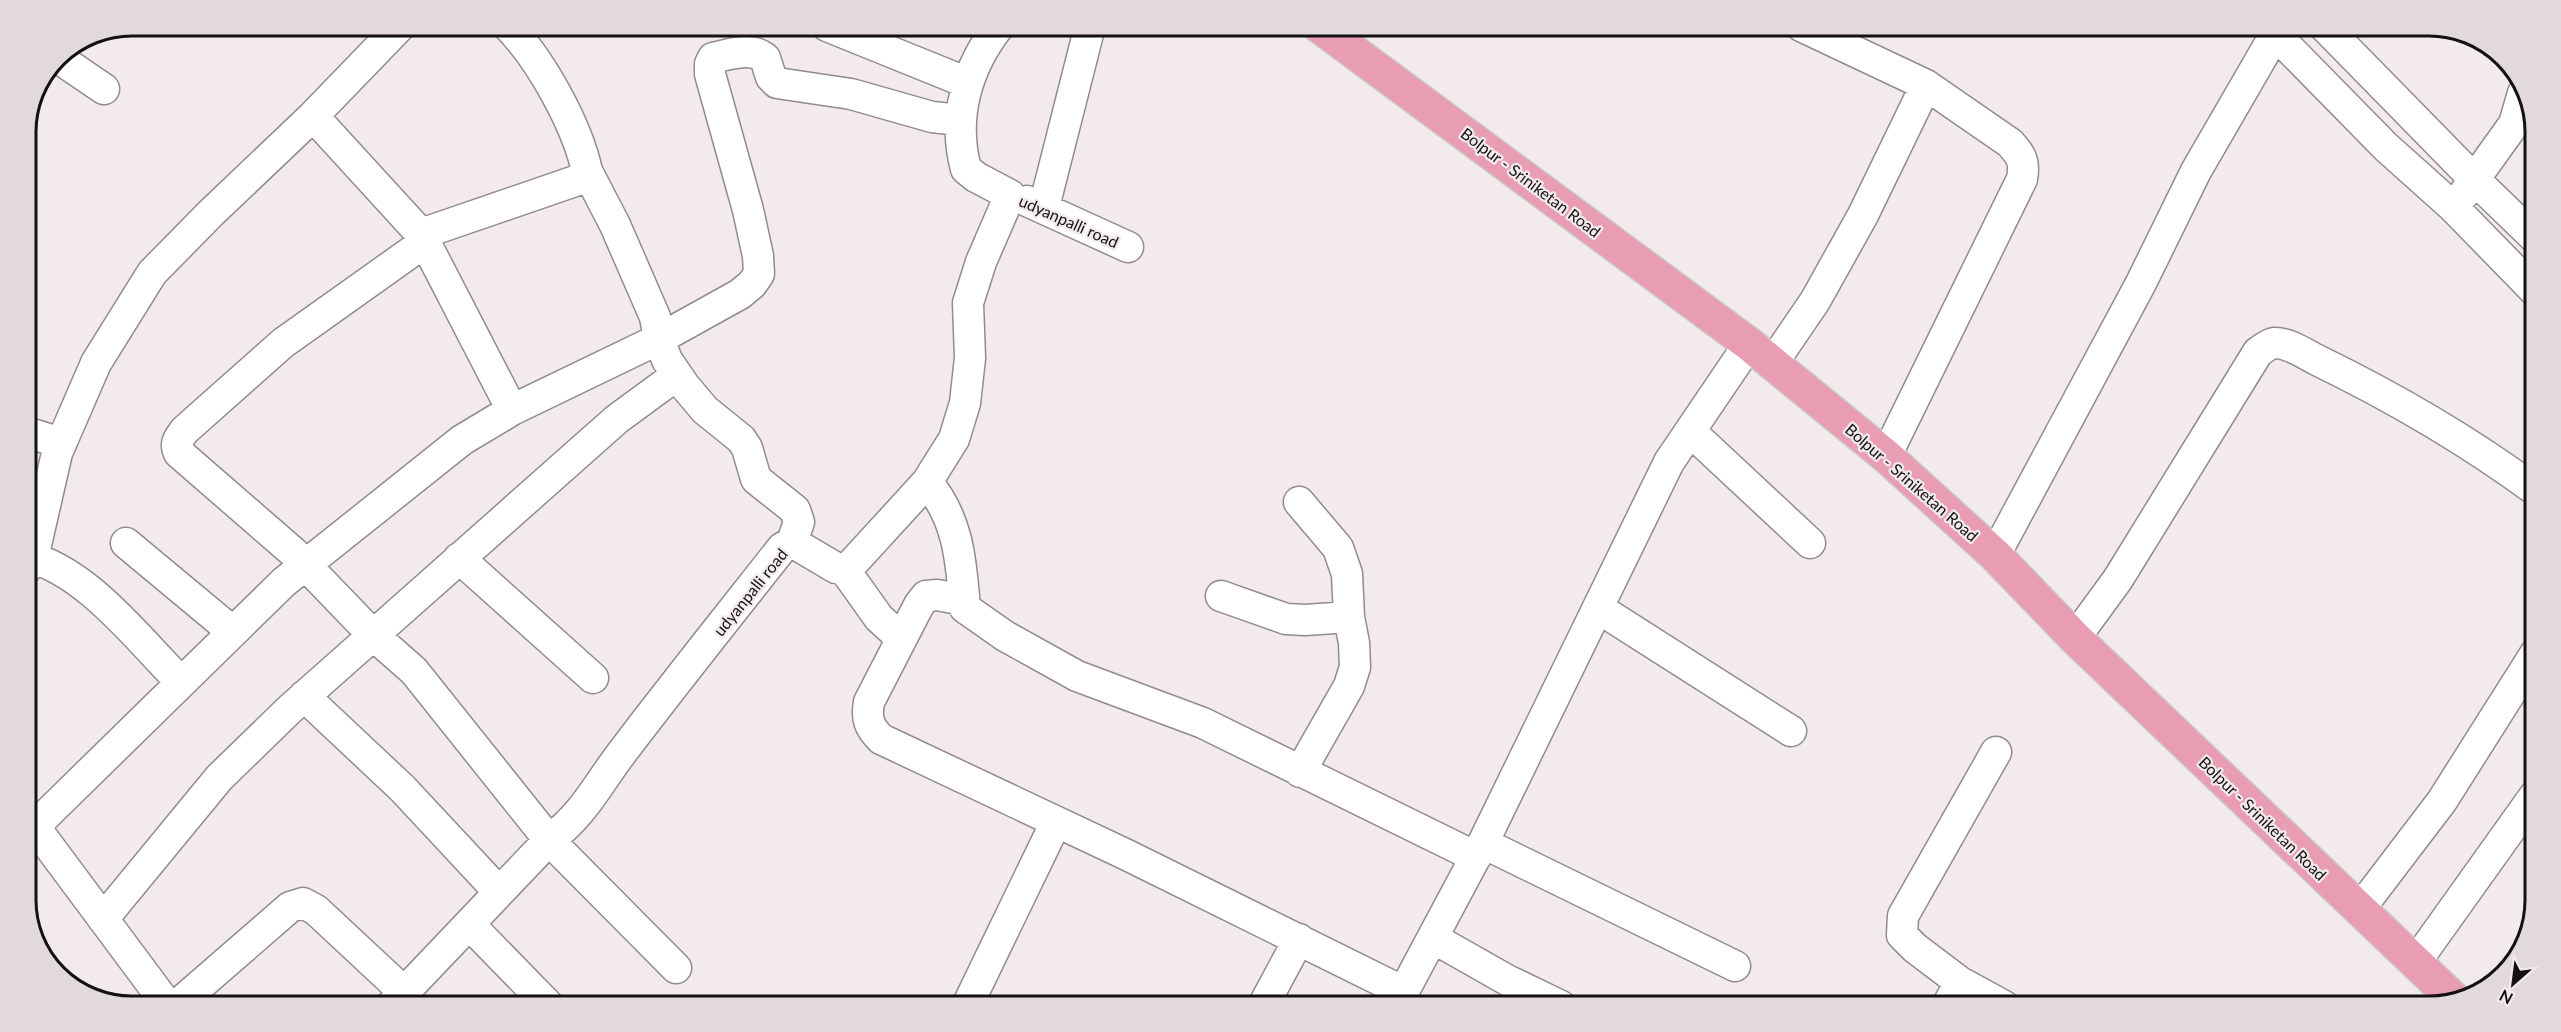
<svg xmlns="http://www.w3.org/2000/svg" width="2561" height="1032" viewBox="0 0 2561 1032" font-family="Lato,sans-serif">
<rect width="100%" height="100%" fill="#f3eaec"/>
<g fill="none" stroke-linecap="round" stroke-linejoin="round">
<defs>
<path id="minor" d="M827,26L968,83
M1801,26L1926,85L2010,143C2022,156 2025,162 2022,179L1886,456
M2324,26L2475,180L2535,238
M2274,33L2386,147L2453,207L2535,291
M57,57L104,89
M313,116L421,234
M587,171L615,225L655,317L659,339L667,360L684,385L705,410L741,439L747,448L756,479L795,510L799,522L792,542
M2463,195L2514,124L2523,93
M1027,201L1128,247
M1044,207L1090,26
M425,242L283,343L185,430C179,438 174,443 179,453L293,552L372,634L414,671L549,840L676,968
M1772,364L1815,301L1863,215L1926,85
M512,410L659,339L740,294L752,284L759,274L758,256L748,210L710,74V64L713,58C729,54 751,47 765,58L771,77L777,83L851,94L932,117L960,120
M1690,431L1810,543
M26,432L61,443
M927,482C959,520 961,561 965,608L1005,636L1077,676L1203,723L1476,857
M1299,502L1338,548L1347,574L1349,617L1354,643L1355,667L1349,686L1300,772
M126,543L233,632
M1995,555L2141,283L2196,171L2280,26
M26,556C87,571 138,639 181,682
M459,558L593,678
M26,569L33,558L57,453L96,363L152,273L211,213L313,116L400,26
M844,569L879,618L901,638
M1221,596L1286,619L1305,620L1349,617
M964,600L937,595L926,596L919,605L869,702C866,719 869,727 881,739L1127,855L1404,992
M1598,608L1791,731
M2075,638L2118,579L2258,352C2263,349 2268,344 2274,343C2288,342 2305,354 2317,360C2393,397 2467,440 2535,490
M304,696L402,788L499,892
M1483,843L1735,966
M2359,910L2442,801L2535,654
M103,919L219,778L290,709L617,419L677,375
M469,924L549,1006
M1433,938L1507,980L1561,1006
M2415,963L2535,795
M1960,982L1915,948L1902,935L1903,916L1996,752
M168,1006L37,830L43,818L284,582L462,440L512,410L421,234L581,179L587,171C577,125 541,60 508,26
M176,1006L290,907L303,903L316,910L405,993
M391,1006L549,840C586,813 599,781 627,746C678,679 730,614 782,548L792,542L836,568L844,569L851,565L927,482L954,439L965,403L970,358L968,303L981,262L1010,195L976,177L966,169C952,117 967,67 999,26
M967,1006L1056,822
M1263,1006L1299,939
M1396,1006L1483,843L1669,462L1749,344
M1947,1006L1960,982L2004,1006"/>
<path id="major" d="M1319,26L1749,344L1886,456L1995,555L2075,638L2454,999"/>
</defs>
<!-- minor casing -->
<use href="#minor" stroke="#928b8c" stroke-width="33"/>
<!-- major casing -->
<use href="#major" stroke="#cbcbcb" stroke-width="36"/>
<!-- minor -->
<use href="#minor" stroke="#fff" stroke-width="30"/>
<!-- major -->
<use href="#major" stroke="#e99db3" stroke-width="33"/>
</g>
<g text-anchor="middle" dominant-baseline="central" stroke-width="4.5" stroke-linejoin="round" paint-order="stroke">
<!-- street labels -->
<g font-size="16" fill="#131111" stroke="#f3eaec">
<text transform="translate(1531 182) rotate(37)">Bolpur - Sriniketan Road</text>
<text transform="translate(1069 221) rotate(24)">udyanpalli road</text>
<text transform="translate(1912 482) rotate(41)">Bolpur - Sriniketan Road</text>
<text transform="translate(750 592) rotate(-51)">udyanpalli road</text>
<text transform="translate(2263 818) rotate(44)">Bolpur - Sriniketan Road</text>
</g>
</g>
<!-- crop -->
<path d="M0 0H2561V1032H0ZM132 36H2429A96 96 0 0 1 2525 132V900A96 96 0 0 1 2429 996H132A96 96 0 0 1 36 900V132A96 96 0 0 1 132 36Z" fill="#e1d9da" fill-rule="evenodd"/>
<path fill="none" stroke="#131111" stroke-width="3" d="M132 36H2429A96 96 0 0 1 2525 132V900A96 96 0 0 1 2429 996H132A96 96 0 0 1 36 900V132A96 96 0 0 1 132 36Z"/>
<!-- north arrow -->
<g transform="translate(2513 984) rotate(208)" stroke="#f3eaec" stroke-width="4.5" paint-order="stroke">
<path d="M0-4.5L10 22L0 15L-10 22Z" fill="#131111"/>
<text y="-9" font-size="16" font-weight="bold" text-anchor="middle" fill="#131111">N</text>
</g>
</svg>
